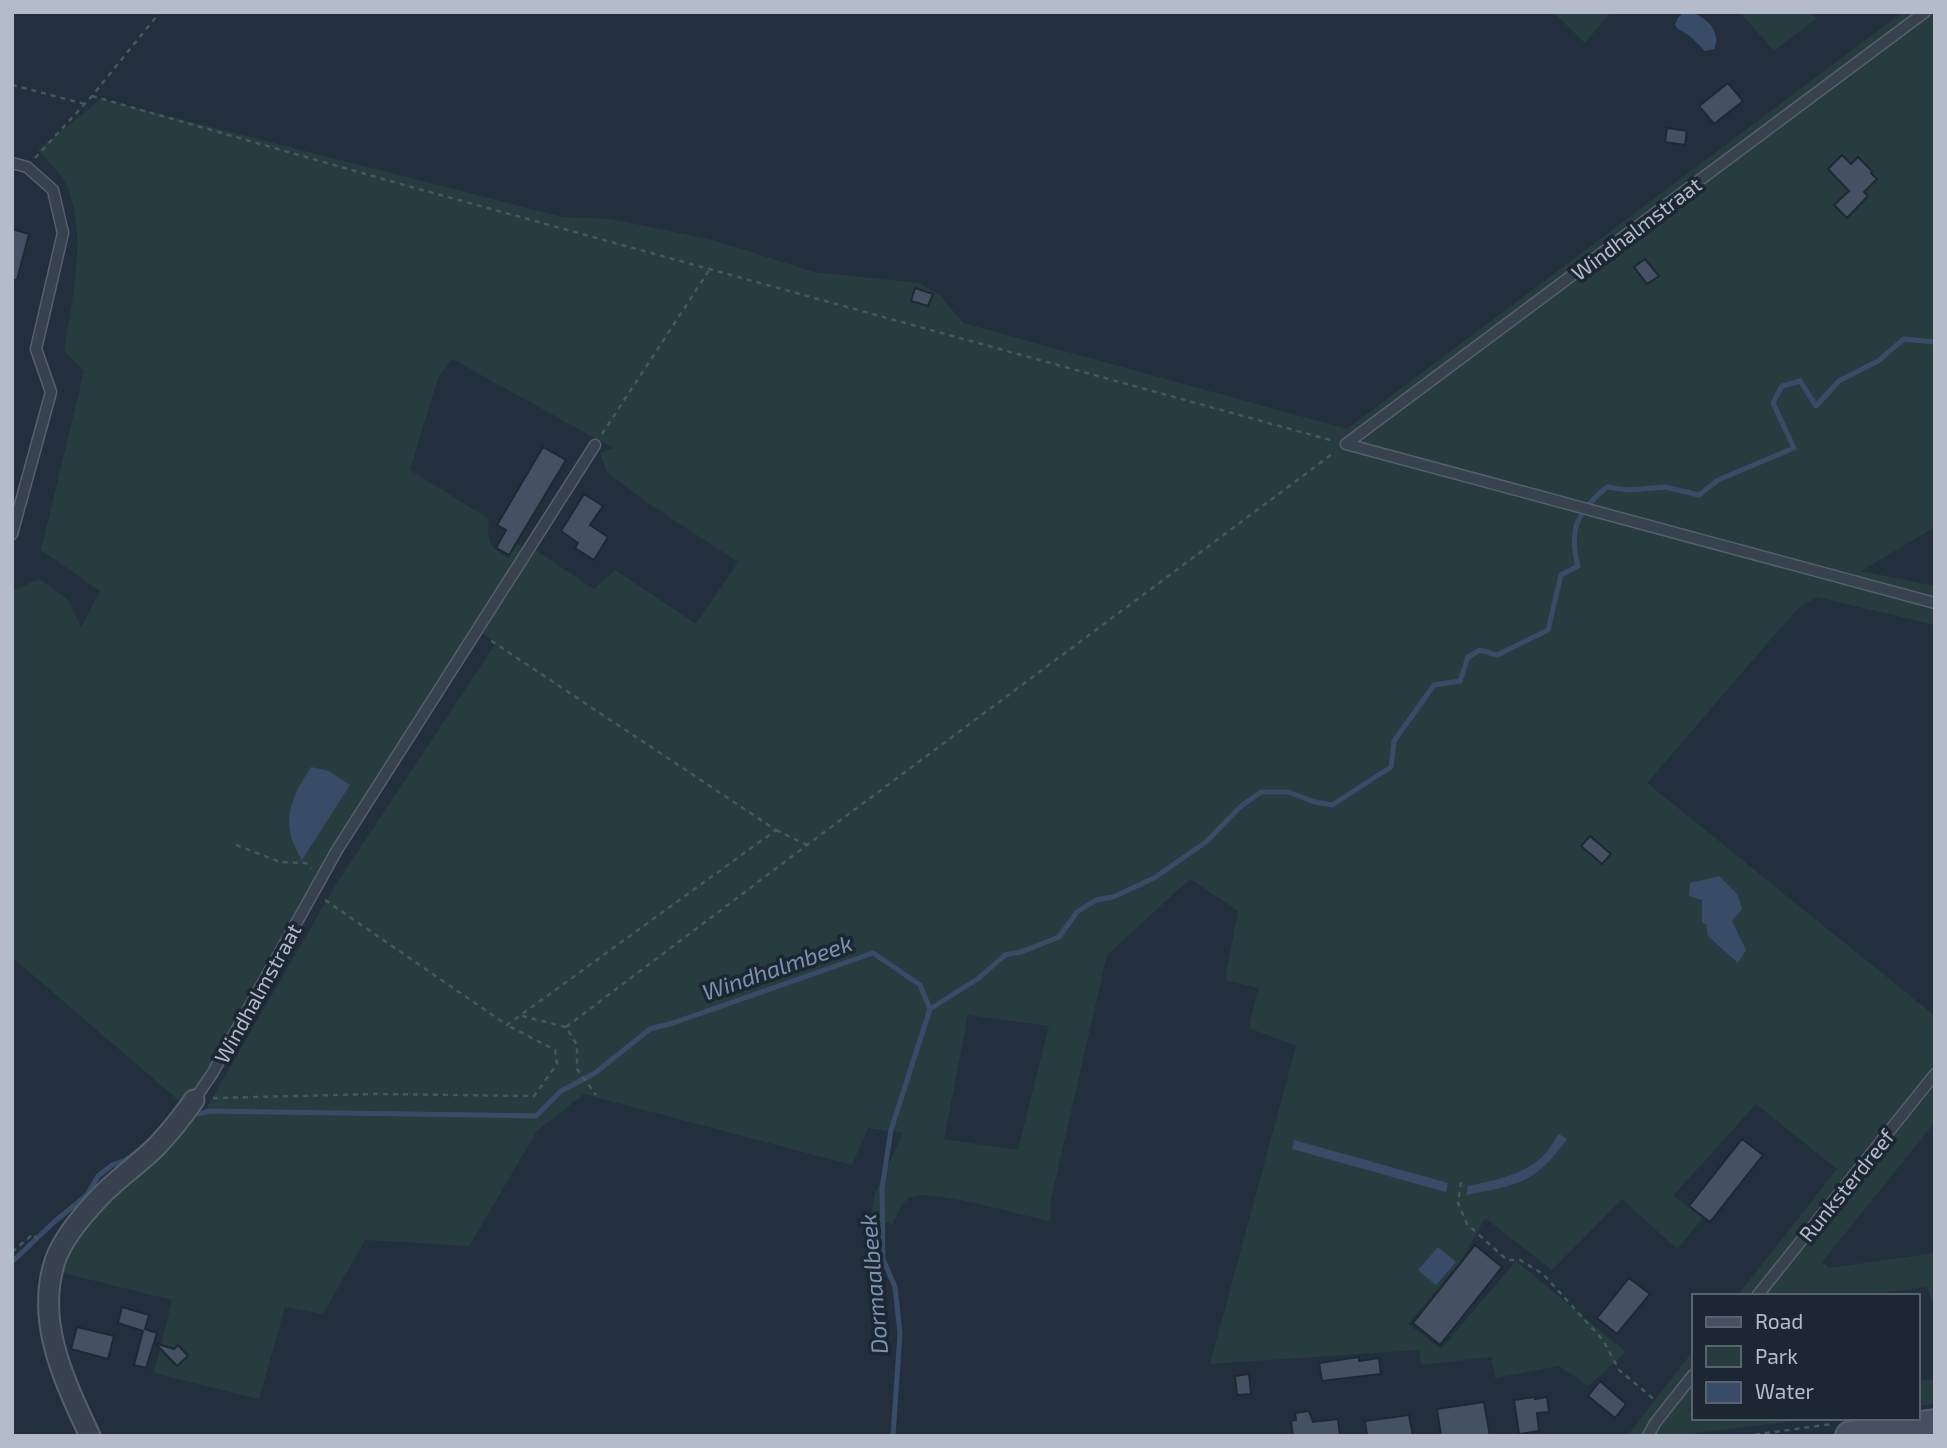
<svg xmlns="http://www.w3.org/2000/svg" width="1947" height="1448" viewBox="0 0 1947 1448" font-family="'Exo 2',sans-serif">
<rect width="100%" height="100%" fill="#242f3e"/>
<!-- green -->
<path fill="#263c3f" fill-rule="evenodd" d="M1553,12H1611L1585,43Z
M1740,12H1811L1816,19L1774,51Z
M1903,12H1935V527L1861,571L1935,586V625L1817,597L1798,608L1647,783L1935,1016V1122L1822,1262L1829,1268L1935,1253V1300H1931L1927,1287L1857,1296H1737L1837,1169L1756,1104L1673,1196L1704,1217L1677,1249L1622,1199L1552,1270L1485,1218L1461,1261L1408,1324L1441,1349L1516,1261L1626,1352L1588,1386L1559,1366L1495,1378L1491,1357L1421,1365L1419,1350L1210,1364L1296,1046L1249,1028L1258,988L1225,980L1238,911L1190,879L1107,955L1051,1199L1050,1221C1024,1216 930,1188 911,1197C901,1202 897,1215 893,1224L871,1220L874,1196L903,1133L868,1128L852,1165L584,1094L537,1131L469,1246L365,1240L323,1314L285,1307L259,1399L154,1373L172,1300L59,1272L74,1237L106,1200L139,1172L207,1107L335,886L496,643L478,630L534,549L594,589L615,570L696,624L738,562L648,503L607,472L600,453L613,448L452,359L438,378L410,470L489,519C486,542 490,547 508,558L517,544L523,548L314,884L208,1071L185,1106L12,957V591L39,579L68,600L81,627L100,591L41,550L84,371L64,351C72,299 88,233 66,184C60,172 47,160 38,150L101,99L563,217L611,219L713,240L814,272L919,283L940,295L963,323L1347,429ZM968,1015L1049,1026L1018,1150L944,1139Z
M1693,1351V1404L1686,1411H1693V1418H1818L1672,1436H1627Z
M1935,1379V1404L1917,1406V1381Z"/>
<!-- water -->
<path fill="#394c67" d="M1684,12C1702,12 1723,30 1714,49L1705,51L1690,36L1678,29L1675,25L1678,18Z
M311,767L329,771L350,785L302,860C279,824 290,799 311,767Z
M1719,876L1738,895L1742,909L1732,921L1746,950L1738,963L1708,936L1706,924L1702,923V900L1689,896L1690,883Z
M1559,1134L1567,1139C1534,1184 1519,1185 1466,1195L1468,1186C1493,1180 1522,1176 1542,1157C1549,1151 1553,1142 1559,1134Z
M1294,1140L1448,1183L1446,1192L1292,1149Z
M1438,1247L1456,1262L1436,1285L1418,1270Z"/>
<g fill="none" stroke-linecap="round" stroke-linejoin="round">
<!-- stream -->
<path stroke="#394c67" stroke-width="5" d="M198,1114L211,1111L536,1116L561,1091L595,1073L650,1029L673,1023L873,953L920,985L930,1009L979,978L1005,955L1021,952L1059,937L1077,912L1096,900L1113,897L1154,878L1206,842L1240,807L1261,792H1288L1315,802L1332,805L1391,767L1394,741L1434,685L1460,681L1468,657L1480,650L1497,655L1548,630L1561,575L1578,566C1568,528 1578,511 1607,487L1628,490L1665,487L1699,495L1718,480L1794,448L1773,403L1782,386L1800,381L1816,406L1839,381L1878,361L1904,339L1935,342
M12,1262L54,1222L87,1195L98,1176L112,1165L126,1160L139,1150
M893,1436L900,1333L895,1287L883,1259L882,1188L891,1130L930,1009"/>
</g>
<!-- building -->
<path fill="#455162" stroke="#1f2835" stroke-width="2" d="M1728,83L1743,101L1714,124L1699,106Z
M1667,128L1687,131L1685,145L1665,142Z
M1842,155L1851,164L1858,157L1872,171L1871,173L1877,179L1864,192L1868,196L1847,218L1834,205L1849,191L1828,169Z
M12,229L29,234L17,280H12Z
M1645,259L1659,276L1647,284L1634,267Z
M915,288L933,294L928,306L911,301Z
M543,447L566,460L509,555L496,548L506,530L497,525Z
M584,494L603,506L590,525L608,537L594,560L575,548L578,543L561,531Z
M1590,836L1611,854L1602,864L1581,846Z
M1742,1139L1763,1155L1710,1222L1689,1206Z
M1475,1245L1502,1267L1440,1345L1413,1323Z
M1629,1278L1650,1294L1617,1334L1597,1318Z
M122,1307L149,1315L145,1329L157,1333L146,1368L134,1365L143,1331L118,1323Z
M77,1327L114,1336L108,1359L71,1349Z
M155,1343L174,1349L178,1345L188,1356L177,1366Z
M1359,1357V1361L1379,1358L1381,1374L1322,1381L1319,1363Z
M1249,1374L1251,1394L1237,1395L1235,1376Z
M1600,1381L1626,1404L1615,1418L1588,1396Z
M1535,1397V1399L1547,1397L1549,1412L1537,1413L1539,1431L1519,1434L1514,1400Z
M1484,1402L1490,1436H1441L1437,1409Z
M1309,1411L1313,1422L1338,1419L1340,1436H1293L1291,1421L1296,1420L1295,1413Z
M1409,1415L1413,1436H1367L1365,1421Z"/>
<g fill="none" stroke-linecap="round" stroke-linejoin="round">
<defs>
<path id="lane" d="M12,163L27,167L53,190L63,233L36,349L51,392L12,534
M1346,444L1925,12
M1346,444L1935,603
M194,1100L212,1074L337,850L595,445
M1757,1296L1935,1074
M1648,1436L1655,1423L1693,1375"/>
<path id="street" d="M90,1436C65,1382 35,1322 55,1261C62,1240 82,1216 97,1200C115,1180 138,1165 157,1146C170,1132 183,1116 194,1100"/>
<path id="secondary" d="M1850,1436L1935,1424"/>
</defs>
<!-- lane casing -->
<use href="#lane" stroke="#565f6c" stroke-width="13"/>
<!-- street casing -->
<use href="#street" stroke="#565f6c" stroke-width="23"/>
<!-- secondary casing -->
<use href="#secondary" stroke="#565f6c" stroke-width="32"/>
<!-- path -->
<path stroke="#44595c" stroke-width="2.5" stroke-dasharray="5 5" stroke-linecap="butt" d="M12,85L85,104
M92,96L404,185L1334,441
M35,158L92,96L160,12
M602,434L710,269
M776,830L807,845
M236,845L280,862L306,863L311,869
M325,900L507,1025L776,830L487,638
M522,1016L566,1027L577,1045V1069L596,1095
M566,1027L807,845L1335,452
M213,1098L375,1094L534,1096L557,1064L555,1050L507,1025
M1461,1182L1458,1203L1467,1224L1507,1260H1520L1543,1274L1603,1340L1619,1370L1655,1400
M12,1252L33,1234L41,1243
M1745,1436L1832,1424"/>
<!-- lane -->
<use href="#lane" stroke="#38414e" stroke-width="10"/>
<!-- street -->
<use href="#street" stroke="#38414e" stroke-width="19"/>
<!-- secondary -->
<use href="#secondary" stroke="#465061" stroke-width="28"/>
</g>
<g text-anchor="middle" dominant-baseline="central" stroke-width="7" stroke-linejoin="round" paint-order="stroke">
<!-- street labels -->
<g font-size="21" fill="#b4bcc9" stroke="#1d2633">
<text transform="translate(1636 228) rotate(-37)">Windhalmstraat</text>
<text transform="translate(257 993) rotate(-61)">Windhalmstraat</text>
<text transform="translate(1846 1185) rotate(-51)">Runksterdreef</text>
</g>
<!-- water labels -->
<g font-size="23" font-style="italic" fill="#7c92b1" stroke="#1d2633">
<text transform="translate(777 967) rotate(-19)">Windhalmbeek</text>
<text transform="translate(873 1284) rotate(-95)">Dormaalbeek</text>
</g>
</g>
<!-- border -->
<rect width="1947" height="1448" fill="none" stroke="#b4bcc9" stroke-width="28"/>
<!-- legend -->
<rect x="1692" y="1294" width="228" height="126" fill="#1d2633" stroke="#59626f" stroke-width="2"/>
<rect x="1706" y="1317" width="35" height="10" fill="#465061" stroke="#59626f" stroke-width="2"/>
<text x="1755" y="1329" font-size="21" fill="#b4bcc9">Road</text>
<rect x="1706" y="1346" width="35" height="21" fill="#263c3f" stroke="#59626f" stroke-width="2"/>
<text x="1755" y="1364" font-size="21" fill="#b4bcc9">Park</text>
<rect x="1706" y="1382" width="35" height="21" fill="#394c67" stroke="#59626f" stroke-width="2"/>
<text x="1755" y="1399" font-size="21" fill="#b4bcc9">Water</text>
</svg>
